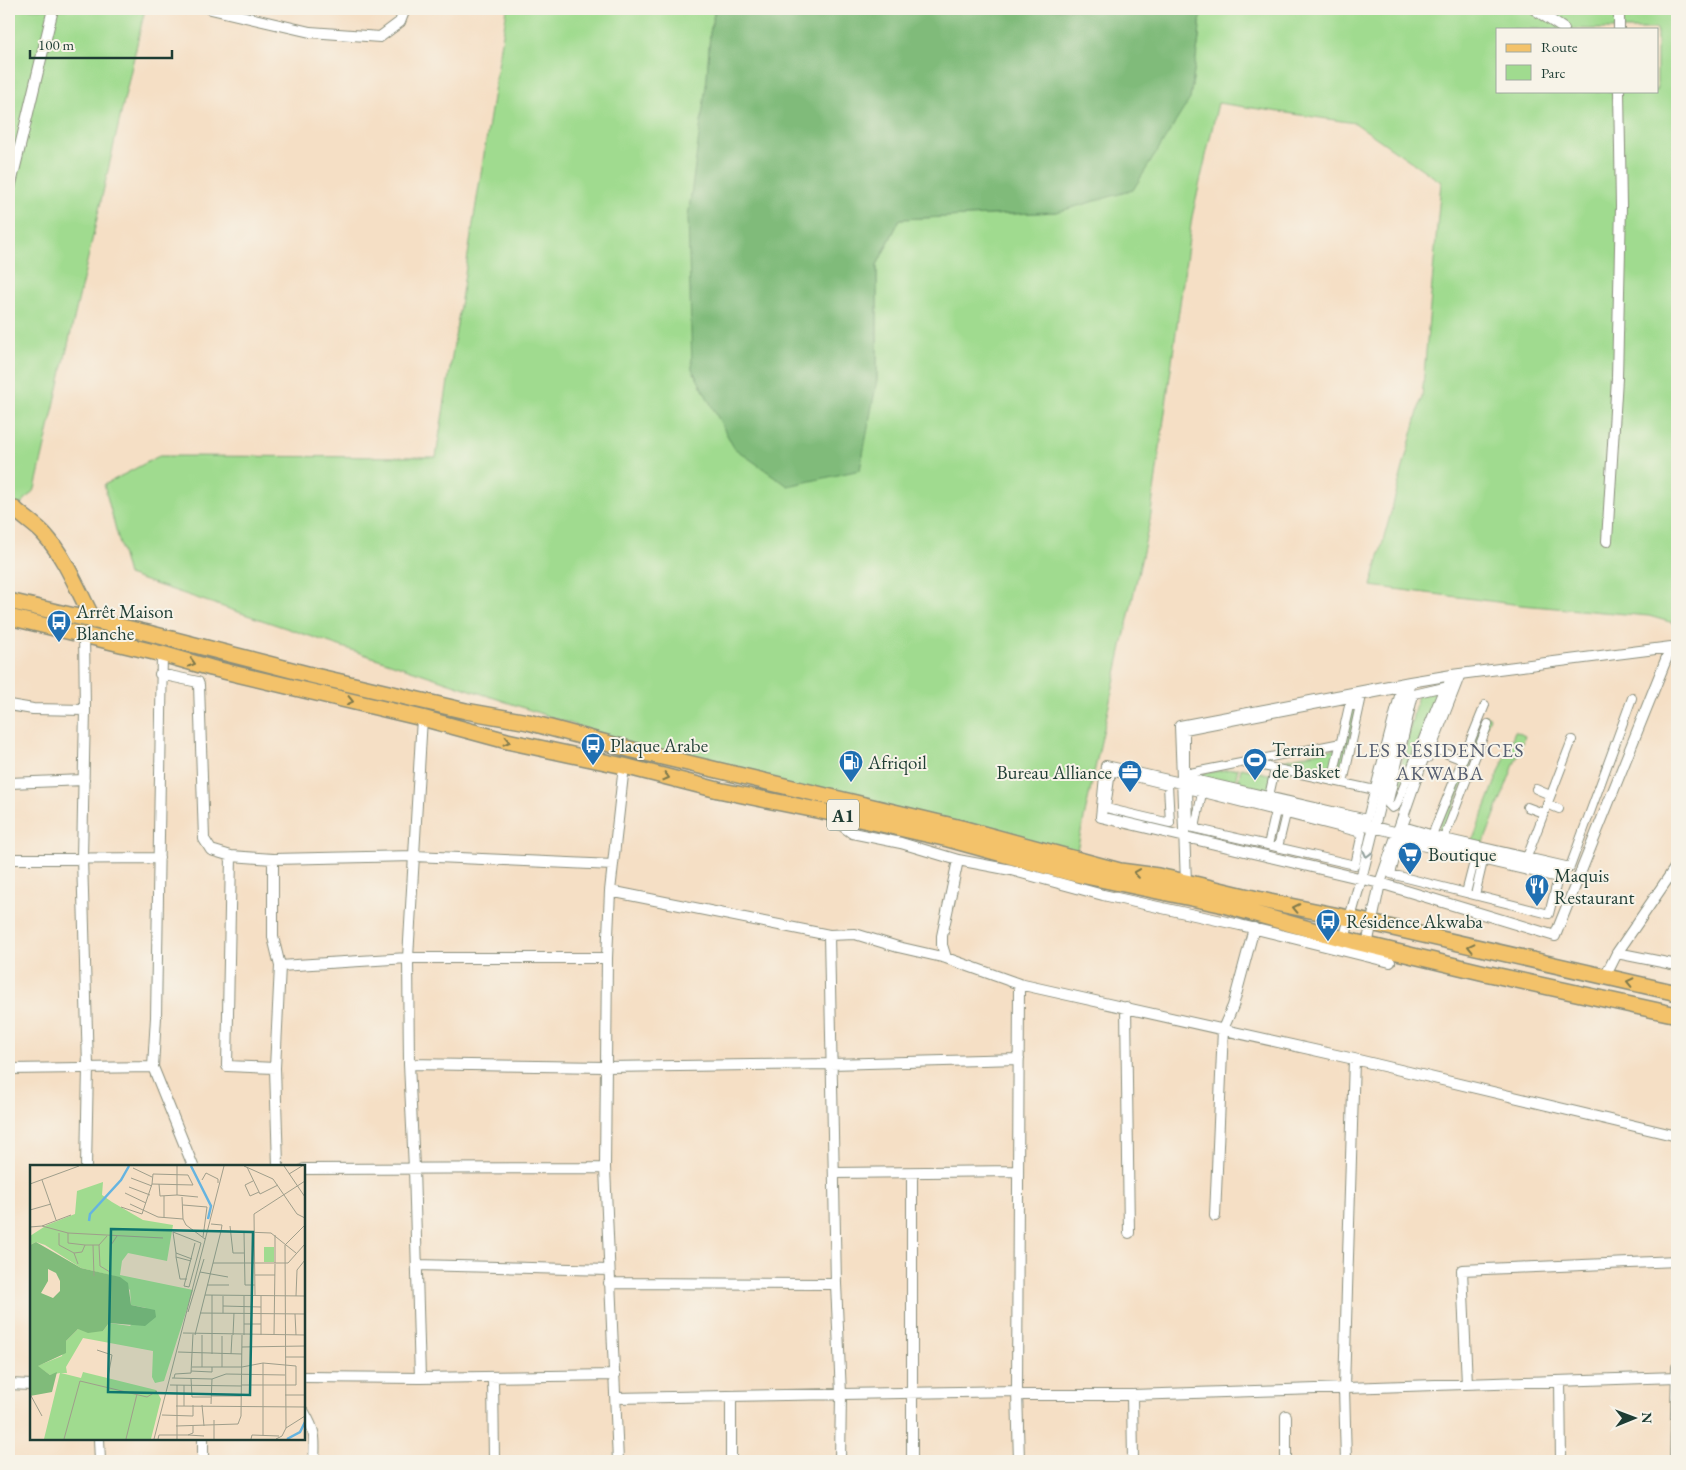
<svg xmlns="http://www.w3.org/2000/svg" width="1686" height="1470" viewBox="0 0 1686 1470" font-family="'EB Garamond',serif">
<rect width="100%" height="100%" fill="#f7f3e8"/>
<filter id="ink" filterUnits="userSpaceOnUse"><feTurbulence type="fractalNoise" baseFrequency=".02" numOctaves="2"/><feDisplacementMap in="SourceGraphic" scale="10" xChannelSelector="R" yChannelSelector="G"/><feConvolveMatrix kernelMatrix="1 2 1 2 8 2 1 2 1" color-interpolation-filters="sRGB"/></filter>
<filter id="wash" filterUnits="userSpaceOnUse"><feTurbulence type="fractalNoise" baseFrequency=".0096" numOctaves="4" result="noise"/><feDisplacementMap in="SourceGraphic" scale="20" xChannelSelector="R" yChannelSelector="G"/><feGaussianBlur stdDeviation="1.12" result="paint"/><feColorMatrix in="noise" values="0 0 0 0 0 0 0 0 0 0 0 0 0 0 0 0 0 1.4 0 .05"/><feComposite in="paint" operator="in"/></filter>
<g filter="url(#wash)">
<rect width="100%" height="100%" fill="#f5dfc5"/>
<!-- green -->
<path fill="#a0db8f" stroke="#608c62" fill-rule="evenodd" d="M9,9H145L35,489L9,517Z
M507,9H715L710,33L707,78L877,380V265L900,219L1057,212L1190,99L1199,38L1201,9H1677V624L1649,616L1521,605L1371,586L1422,397L1441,182L1355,123L1218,103L1192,217L1150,520L1075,859L673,758L128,575L104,485L159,456L436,457ZM1497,29H1657V91H1497Z
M1440,690L1401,787L1399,789L1396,787L1418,695Z
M1357,706L1342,780L1334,779L1351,708Z
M1484,715L1490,717L1443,835L1436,834Z
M1515,731L1525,736L1483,845L1472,842Z
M1337,748L1331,779L1264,764Z
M1238,768L1234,787L1197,778V774Z
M1241,768L1273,775L1268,794L1237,787Z"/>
<!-- forest -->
<path fill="#80bb7a" stroke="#507c57" d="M715,9H1201L1199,38L1190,99L1133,190L1057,212L900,219L877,265V380L860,470L788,486L734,448L692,369L688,217L707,78L710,33Z"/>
</g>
<g filter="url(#ink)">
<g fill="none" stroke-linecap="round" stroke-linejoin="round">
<defs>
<path id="pedestrian" d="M1444,687L1396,806L1392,808L1388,804L1414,694Z
M1401,688L1367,819L1185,777V730Z
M1432,748L1463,760
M1428,758L1461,674
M1249,763L1375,790
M1111,771L1168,785L1170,823L1106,808Z
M1185,774L1341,743
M1332,781L1349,706L1360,704
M1343,783L1362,696
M1188,789L1362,833L1355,865L1189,827Z
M1536,789L1550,795
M1269,796L1275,769
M1547,804L1559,809
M1527,807L1543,813
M1406,818L1403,826L1444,838L1488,724
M1195,828L1202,793
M1432,835L1485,705
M1444,838L1570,867L1632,698
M1400,841L1558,878L1549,914L1391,874Z
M1268,845L1276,811
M1278,847L1286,814
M1527,857L1572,740
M1466,893L1475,858
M1475,895L1483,861"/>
<path id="minor" d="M211,9L310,32L380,37L400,22L405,9
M1534,9L1564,29
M1619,29V9
M9,192L53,9
M1607,541L1617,378L1621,206L1619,91
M84,635L85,710L82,858L88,1067L86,1166
M162,654L156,1017L153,1067L193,1166
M160,674L198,682L199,685L204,839L211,850L231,856L273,859L414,856L613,865
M1452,675L1671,647L1555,936L1380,883L1101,817L1106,766L1374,827L1560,873
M9,705L33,709L85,710
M9,783L84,780
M841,815V825L852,833L901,843L958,860L1011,870L1103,895L1240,925L1390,962
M231,856L227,1066L275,1068
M9,859L159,858
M273,859V937L280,966L275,1068L278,1166
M1186,882L1180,726L1410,682
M610,891L829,935L855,934L898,947L946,958L1019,984L1354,1059L1677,1136
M829,935L836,1284L841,1394L840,1461
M1344,939L1361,879L1410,682L1452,675L1380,883L1367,945
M1617,953L1677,965
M946,958L942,945V936L958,860
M280,966L408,958H607
M1605,977L1617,953L1677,865
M1019,984L1017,1391L1019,1461
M1126,1007L1129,1233
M409,1064L606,1067L831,1064L1019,1059
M9,1069L153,1067
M304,1169L605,1168
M835,1173L1018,1171
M1215,1216L1223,1029L1233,1006L1254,928
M417,1265L609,1270
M609,1283L836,1284
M304,1377L420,1378L615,1375
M420,1378L414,1168L409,1064L408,958L422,718
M493,1378L494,1461
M1560,1381L1561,1461
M9,1384L31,1385
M1467,1384L1462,1270L1677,1261
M1017,1395H1132
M731,1396V1461
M616,1398L1017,1391
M304,1412C316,1432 315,1439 314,1461
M99,1439L100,1461
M203,1461V1439
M618,1461L605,1168L607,958L610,891L624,766
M912,1461V1173
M1133,1461L1132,1395L1677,1377
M1286,1461V1416
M1346,1461L1344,1388L1354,1059
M1675,1461L1677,1367"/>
<path id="primary" d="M15,509C24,518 36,525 44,534C66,558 79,593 94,621
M9,601L148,633L315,676L466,711L528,722L633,750L961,828L1120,871L1158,876L1186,882L1270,902L1349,918L1677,993
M9,617L162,654L211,668L422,718L507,741L624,766L718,790L841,815L948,839L1071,873L1220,904L1355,942L1485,973L1677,1015"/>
</defs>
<!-- pedestrian casing -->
<use href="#pedestrian" stroke="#8a8e7c" stroke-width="10"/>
<!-- minor casing -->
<use href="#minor" stroke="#8a8e7c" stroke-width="12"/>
<!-- primary casing -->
<use href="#primary" stroke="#8a8e7c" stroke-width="18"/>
<!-- pedestrian -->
<use href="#pedestrian" stroke="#fff" stroke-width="8"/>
<!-- minor -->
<use href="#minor" stroke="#fff" stroke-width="10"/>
<!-- primary -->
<use href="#primary" stroke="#f3c26a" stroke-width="15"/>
</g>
<!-- one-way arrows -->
<defs><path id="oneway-chevron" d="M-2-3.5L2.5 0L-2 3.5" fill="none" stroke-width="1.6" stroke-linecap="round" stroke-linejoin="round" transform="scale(1.25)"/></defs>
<g stroke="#7e794c">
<use href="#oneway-chevron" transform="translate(192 663) rotate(16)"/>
<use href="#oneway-chevron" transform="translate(350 701) rotate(13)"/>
<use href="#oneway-chevron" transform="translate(507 741) rotate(14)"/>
<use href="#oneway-chevron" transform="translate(666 777) rotate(14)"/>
<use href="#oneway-chevron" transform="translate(1137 873) rotate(-172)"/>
<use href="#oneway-chevron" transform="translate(1296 908) rotate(-168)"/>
<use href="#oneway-chevron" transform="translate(1471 947) rotate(-167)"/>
<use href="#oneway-chevron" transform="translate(1630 982) rotate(-167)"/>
</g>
<use stroke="#8f9e9a" href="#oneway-chevron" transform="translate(1367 854) rotate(104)"/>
</g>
<!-- icons -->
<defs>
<symbol id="bus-pin" viewBox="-11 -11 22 30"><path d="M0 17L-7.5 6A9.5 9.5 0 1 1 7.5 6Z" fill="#1f6fb2" stroke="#f7f3e8"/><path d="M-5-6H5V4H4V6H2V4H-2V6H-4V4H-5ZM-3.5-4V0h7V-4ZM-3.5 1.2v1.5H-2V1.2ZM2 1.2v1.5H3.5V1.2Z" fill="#fff"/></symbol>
<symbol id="stadium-pin" viewBox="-11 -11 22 30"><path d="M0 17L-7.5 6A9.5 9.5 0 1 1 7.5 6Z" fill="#1f6fb2" stroke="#f7f3e8"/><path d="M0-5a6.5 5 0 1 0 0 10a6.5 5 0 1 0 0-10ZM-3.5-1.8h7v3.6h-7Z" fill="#fff"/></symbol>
<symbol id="fuel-pin" viewBox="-11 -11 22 30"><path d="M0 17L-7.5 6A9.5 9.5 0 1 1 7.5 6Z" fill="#1f6fb2" stroke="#f7f3e8"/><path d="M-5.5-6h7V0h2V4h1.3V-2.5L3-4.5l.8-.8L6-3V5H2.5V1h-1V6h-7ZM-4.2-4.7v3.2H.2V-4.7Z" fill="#fff"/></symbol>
<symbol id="office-pin" viewBox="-11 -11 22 30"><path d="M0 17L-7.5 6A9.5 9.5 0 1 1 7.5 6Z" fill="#1f6fb2" stroke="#f7f3e8"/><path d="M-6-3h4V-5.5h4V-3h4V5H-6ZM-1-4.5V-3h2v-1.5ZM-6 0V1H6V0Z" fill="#fff"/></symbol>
<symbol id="supermarket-pin" viewBox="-11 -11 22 30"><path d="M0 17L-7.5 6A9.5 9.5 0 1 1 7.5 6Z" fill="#1f6fb2" stroke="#f7f3e8"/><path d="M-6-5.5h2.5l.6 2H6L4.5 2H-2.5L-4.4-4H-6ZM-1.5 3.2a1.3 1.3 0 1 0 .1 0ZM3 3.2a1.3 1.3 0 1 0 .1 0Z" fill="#fff"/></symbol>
<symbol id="restaurant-pin" viewBox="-11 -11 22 30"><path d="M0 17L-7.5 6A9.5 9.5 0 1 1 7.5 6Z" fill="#1f6fb2" stroke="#f7f3e8"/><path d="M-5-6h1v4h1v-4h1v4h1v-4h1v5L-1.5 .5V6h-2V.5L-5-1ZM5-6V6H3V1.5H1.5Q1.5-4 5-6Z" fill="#fff"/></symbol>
</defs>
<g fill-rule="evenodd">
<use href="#bus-pin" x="45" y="608" width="28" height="38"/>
<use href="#bus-pin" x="579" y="731" width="28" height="38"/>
<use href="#stadium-pin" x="1241" y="746" width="28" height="38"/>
<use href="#fuel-pin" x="837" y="748" width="28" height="38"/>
<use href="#office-pin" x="1116" y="758" width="28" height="38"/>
<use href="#supermarket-pin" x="1396" y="840" width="28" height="38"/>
<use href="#restaurant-pin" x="1523" y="872" width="28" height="38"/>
<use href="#bus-pin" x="1314" y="907" width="28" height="38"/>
</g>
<g text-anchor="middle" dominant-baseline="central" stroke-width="4" stroke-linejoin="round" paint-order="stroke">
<!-- shield labels -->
<rect fill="#f7f3e8" stroke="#60746a" stroke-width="1" x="827" y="799.5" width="32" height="31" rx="4"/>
<g font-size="18" font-weight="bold" fill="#1f3d34">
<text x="843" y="815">A1</text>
</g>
<!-- poi labels -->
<g font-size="19" fill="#1f3d34" stroke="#f7f3e8" text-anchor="start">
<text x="76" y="611">Arrêt Maison<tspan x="76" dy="22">Blanche</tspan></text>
<text x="610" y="745">Plaque Arabe</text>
<text x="1272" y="749">Terrain<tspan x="1272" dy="22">de Basket</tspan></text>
<text x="868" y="762">Afriqoil</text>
<text x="1112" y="772" text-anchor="end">Bureau Alliance</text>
<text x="1428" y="854">Boutique</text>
<text x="1554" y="875">Maquis<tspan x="1554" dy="22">Restaurant</tspan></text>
<text x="1346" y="921">Résidence Akwaba</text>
</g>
<!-- neighbourhood labels -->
<g font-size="20" letter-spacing="1" fill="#565e70" stroke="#f7f3e8">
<text x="1440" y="750">LES RÉSIDENCES<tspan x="1440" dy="23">AKWABA</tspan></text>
</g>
</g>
<!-- overview -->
<g transform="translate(30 1165)">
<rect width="275" height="275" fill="#f5dfc5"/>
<path d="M73,17L72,30L82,37L113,55L143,60L137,96L98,88L92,96L90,110L163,125L134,216L125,218L122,212L123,186L53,173L36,202L37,208H31L51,213L53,207L126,225L131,234L121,274H14L30,208L20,210L7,201L32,191L36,176L48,164L73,166L79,158L100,161L116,143L101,140L100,125L84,111L51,103L15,80L6,77L0,80V71L17,60L45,49L47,26ZM234,82H244V97H234Z" fill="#a0db8f"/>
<path d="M6,77L51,103L90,112L98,118L101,140L125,145L126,152L115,161L79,158L73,166L58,168L48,164L36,176V188L8,201L20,210L27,207L22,227L0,231V80ZM18,104L26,108L30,116V126L23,133L11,128L18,116Z" fill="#80bb7a" fill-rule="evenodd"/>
<path fill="none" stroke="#66b4e0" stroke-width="2.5" d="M161,1L181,41L178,54M59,56L60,49L91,15L99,1M257,274L270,267L275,257"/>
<path fill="none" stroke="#9f9e8b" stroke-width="1" d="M147,1V30L168,32M214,1L243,14L267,49L275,53M254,1L275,32M217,2L230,29L248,20M103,3L122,12M123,9L158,10L163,20L122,19ZM259,9L272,1M101,13L122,21M12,15L26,55M172,15L176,8L188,14V18M223,16L215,20L220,31L229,27M0,19L49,1M129,19L130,31L147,30M99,22L120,30M95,28L116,38M134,31V52M152,32L153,54M100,39L128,52L153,54L156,60L175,74M153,40L177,42L173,72M91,42L112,49L122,19M0,45L21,39M12,61L41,50M200,61L203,88H214M0,62L12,61L38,68L133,73M191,66L241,68L266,88M214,67L215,120H225M29,68V80L44,88L48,99M38,68V78L55,80H69L77,71M245,70V98M63,80L64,111M69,80L70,101L80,107L81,80L87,71M44,88L52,87L55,80M146,88L143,67L171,78L159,122L154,121L165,78M146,92L150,114H157M161,96L146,92V88L162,94M183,98H258L275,79M170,107L198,112M225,110H245M177,120H199M175,130L275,131M214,131V170M225,131L224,49L275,16M231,131V170M266,131L267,105L275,95M193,141L231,142M158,147L174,94M170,148L275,149M193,148V131M265,149L266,170M214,159H231M153,168L275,170M165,170L191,66L192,60L181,59M172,170V202M203,170L204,148M244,170L245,99M212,182L275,181M67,185L82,190L78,212M148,187L212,189M182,189V130M201,189L202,170M255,192H275M162,202H212M192,202V171M212,202L233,198L266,201V220H212M161,206L182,207V202M142,213L182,214L196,209L255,210M144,213L145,209L161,208L163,169M161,213L162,232H181M140,220L212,221M154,220V241M0,229L12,251M255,230H275M181,231H212M181,239L182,214M172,240L174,261M146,241L275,242M132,250L163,251V240M146,261L208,259L211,251L212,170M256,263L275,251M158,270L174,271M233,271V198M34,274L50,216L117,232L127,226M96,274L107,229M124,274L194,1M128,274L129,270H158L163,268V261M147,274V220M184,274V255M221,274L222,270L249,271M246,274L252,271L256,263L255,80L275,60"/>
<path fill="#0f766e" fill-opacity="0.15" stroke="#0f766e" stroke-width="2.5" d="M81,64L223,67L220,230L78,227Z"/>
<rect width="275" height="275" fill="none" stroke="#1f3d34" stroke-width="2.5"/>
</g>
<!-- margin -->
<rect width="1686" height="1470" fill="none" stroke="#f7f3e8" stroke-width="30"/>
<!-- legend -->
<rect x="1496" y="28" width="162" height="65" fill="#f7f3e8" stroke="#a1aaa0"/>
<rect x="1506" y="44" width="25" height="8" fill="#f3c26a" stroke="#a1aaa0"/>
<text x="1541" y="52" font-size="15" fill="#1f3d34">Route</text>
<rect x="1506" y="65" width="25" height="15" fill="#a0db8f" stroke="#a1aaa0"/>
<text x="1541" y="78" font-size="15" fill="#1f3d34">Parc</text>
<!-- north arrow -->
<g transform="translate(1634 1418) rotate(89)" stroke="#f7f3e8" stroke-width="4" paint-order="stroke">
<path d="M0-4L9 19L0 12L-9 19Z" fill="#1f3d34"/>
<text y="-8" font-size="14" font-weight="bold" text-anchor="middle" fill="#1f3d34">N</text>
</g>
<!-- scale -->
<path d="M30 50v8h142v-8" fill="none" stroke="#1f3d34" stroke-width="2.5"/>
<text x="38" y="50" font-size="15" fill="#1f3d34" stroke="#f7f3e8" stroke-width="4" paint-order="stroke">100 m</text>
</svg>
